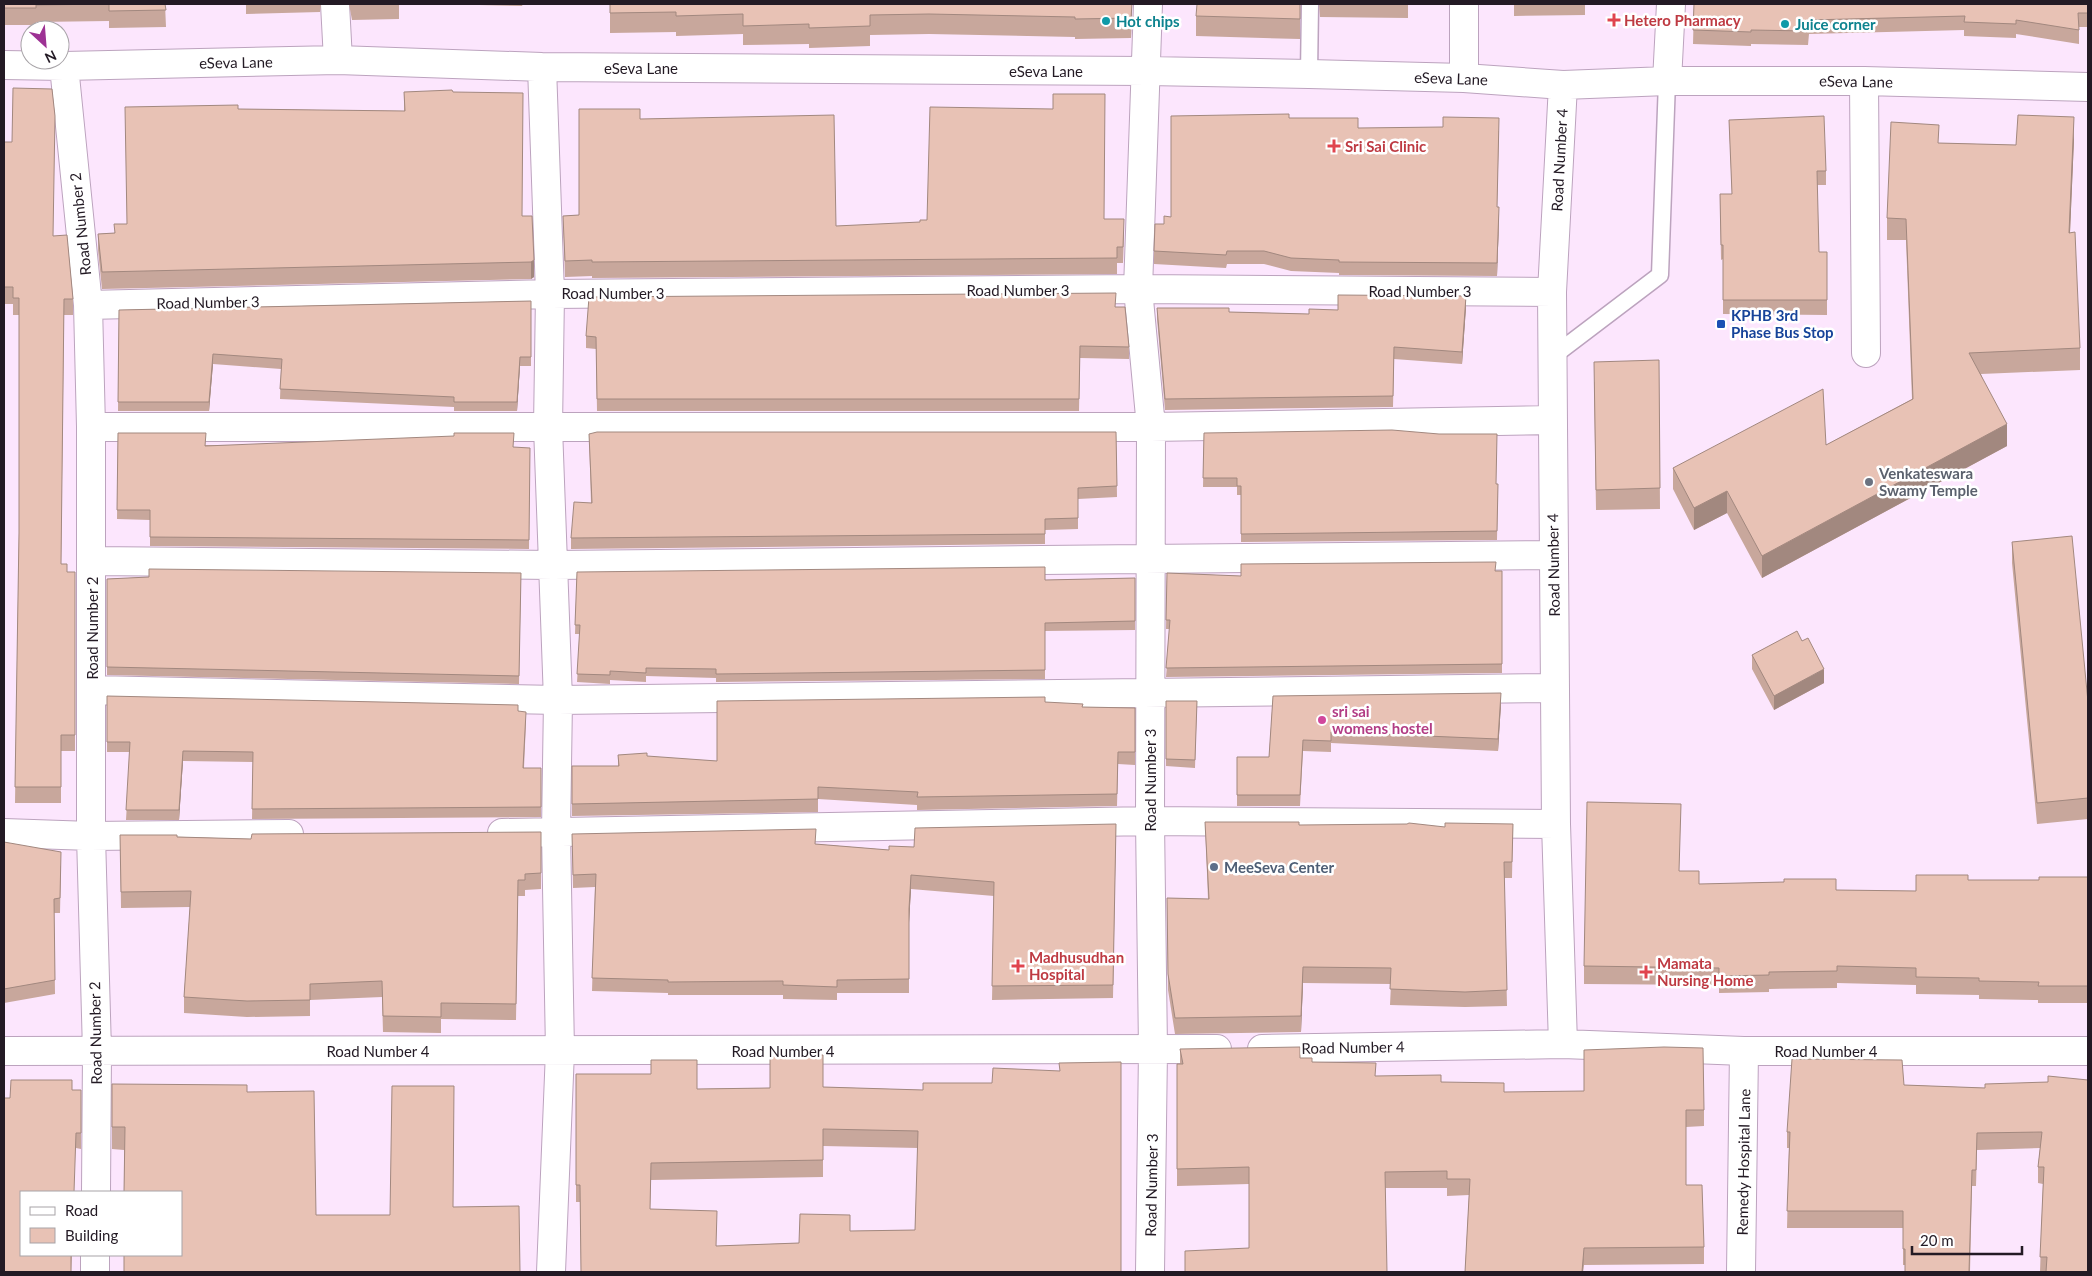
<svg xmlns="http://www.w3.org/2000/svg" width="2092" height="1276" viewBox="0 0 2092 1276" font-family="Lato,sans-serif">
<rect width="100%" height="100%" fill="#fce6fd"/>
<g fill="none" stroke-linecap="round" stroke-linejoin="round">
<defs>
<path id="lane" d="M1309,74L1310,4
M1552,357L1660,275L1667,81"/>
<path id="street" d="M335,4L338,60
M1148,4L1138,289L1151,427L1150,821L1153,1050L1150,1272
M4,65L64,66L338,60L542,67L1147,71L1309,74L1464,78L1563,85L1667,81H1864L2088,87
M64,66L88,305L91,427V836L97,1051L96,1192
M542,67L550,294L548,427L558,700L556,832L560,1051L551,1272
M1464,78V4
M1667,81L1671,4
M1864,81L1866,353
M1563,85L1552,292L1556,824L1563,1044
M88,305L550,294L1138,289L1552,292
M91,427H1151L1553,420
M92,561L553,565L1553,555
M92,690L558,700L1555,688
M4,833L91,836L289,834
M502,833L1150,821L1556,824
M1262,1049L1563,1044L1744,1051H2088
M4,1051L1217,1049
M95,1272V1255
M1741,1272L1744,1051"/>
</defs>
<!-- lane casing -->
<use href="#lane" stroke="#bca3be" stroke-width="19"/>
<!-- street casing -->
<use href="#street" stroke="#bca3be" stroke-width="30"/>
<!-- lane -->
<use href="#lane" stroke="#fff" stroke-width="16"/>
<!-- street -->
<use href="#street" stroke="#fff" stroke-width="28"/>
</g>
<!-- wall -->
<path fill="#c8a79c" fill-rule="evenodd" d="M4,4H165L166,27L109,28V21L36,22V25H4Z
M246,4H321L320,12L246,14Z
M349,4H399V19L352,20Z
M437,4H523L522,6Z
M610,4H1132L1131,38L1075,39V37L929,34L870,35V46L809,48V44L743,45V34L676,36V32L610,33Z
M1300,4V39L1196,36V16Z
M1319,4H1408V18L1320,17Z
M1514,4H1585V15L1514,16Z
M1694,4H2088V27H2079V44L2016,34V38L1964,36V30L1809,34L1808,45L1751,44V46L1693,44Z
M404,92H453L522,216H532L534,277L531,279L102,289L98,250V234L114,233L127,224L238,109L404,111Z
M640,119L836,226L1105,219L1124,235L1123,263H1117V274L592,278V276L565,277L563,216L579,215Z
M1729,120L1826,171V185H1817L1819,252H1827V315L1723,314V259L1721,260L1720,194H1732Z
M1358,128L1499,131L1497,207L1499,220L1497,276L1339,275V273L1291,271L1264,264H1227L1226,268L1154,264V251L1164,224L1171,217Z
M2074,139L2070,233L2080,348V370L1981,374L2007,446L1762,578L1727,513L1694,530L1673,489V468L1826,445L1912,399L1906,240H1887V218L1939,143L2016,145Z
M4,142L53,236L73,299V315H64L61,564L67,572H75V751H61V803H15L19,533V315H13V304H4Z
M531,301V366H520L517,411H454V407L280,399L281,369L213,364L209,411H118L119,310Z
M1116,307L1129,347V359L1080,358L1079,411H597L596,349L586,348V336Z
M1466,307L1462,364L1394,359L1393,407L1165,410L1157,319V308L1229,312L1309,314L1338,310Z
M1659,360L1660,509L1596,510L1594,382Z
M1116,432L1117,497L1078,499V529L1045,530V544L571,549V538L591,503L589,434Z
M118,433L206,445L530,448L529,549L150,546V520L117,519Z
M1204,433L1498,484L1497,540L1241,542V495H1237V487H1203Z
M2012,542L2088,702V819L2037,824L2012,563Z
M1502,571V673L1166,677L1170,629H1166L1167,573L1241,576Z
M577,572L1045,580L1135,578V630L1045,631V679L716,682V678L646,676V682L610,680V684L577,682L580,634H575Z
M521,573L519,684L107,675V579L149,577Z
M1752,655L1824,683L1774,710L1752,669Z
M107,696L518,711L526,722L524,768H541V817L252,819L253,762L183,761L179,820H126L130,752H107Z
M1273,696L1501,704L1498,751L1331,743V752L1303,751L1300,806H1237V757H1269Z
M1166,701H1197L1195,768L1166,766Z
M1045,702L1083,707L1135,708V765L1118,764L1117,806L917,810V805L818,799V812L572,816V766H618V755L717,761Z
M1205,822L1299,825L1445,827L1513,824L1512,878H1504L1507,1006L1465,1007L1390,1005L1391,984L1303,983L1301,1032L1175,1034L1168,990L1167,898L1208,899Z
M1116,824L1113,998L992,1000L994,896L911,889L909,922V993H837V1000L783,999V995H668V993L592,991L595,887L573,888L572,834L815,844L889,850Z
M541,832V889L525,890V896H518L516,1020L441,1019V1033L383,1032L382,997L310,1000V1016L247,1017L184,1013V997L190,907L121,908L120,835L251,839Z
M4,842L61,866L60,913H54L55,994L4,1003Z
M1680,871L1699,884L1836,890L1916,891L1968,880H2039L2088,877V1003H2038V1000L1979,999V995L1916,994V985L1837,983V988L1769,989V992L1719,993V985L1584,984V966Z
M1180,1049L1300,1058L1312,1062L1376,1076L1441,1082L1504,1092L1704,1110V1126L1686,1127V1185L1704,1247V1264L1584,1265L1583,1272H1465L1469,1195L1447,1196V1188H1385L1249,1248V1184L1177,1186V1064H1180Z
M576,1074L697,1089L823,1087L923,1090L1121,1272H581L580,1202H576ZM823,1146L918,1148L915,1230L850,1231L799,1243L717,1246L650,1209L651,1180L823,1177Z
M2048,1082L2088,1272H2040L2043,1184L2038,1183V1167L2040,1148L1977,1150L1976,1186H1972L1970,1272H1905V1265H1903V1228H1787L1789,1148H1787V1132L1904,1085L1985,1088Z
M112,1084L247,1092L316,1215H390L453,1207L124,1272V1150L112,1149Z
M72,1090H81V1149L76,1148L21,1255H72L71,1272H4L10,1098Z"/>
<!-- shaded-wall -->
<path fill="#a2887f" d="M1132,4L1131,38V18Z
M2074,117V139L2069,255V233Z
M1499,207V220L1497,276V263Z
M534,260V277L531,279V262Z
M1466,296V307L1462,364V352Z
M213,354V364L209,411V402Z
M520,357V366L517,411V402Z
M2007,424V446L1762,578V556Z
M1727,491V513L1694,530V508Z
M1824,669V683L1774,710V696Z
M1501,693V704L1498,751V739Z
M183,751V761L179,820V810Z
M911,875V889L909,923V909Z
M1303,967V983L1301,1032V1016Z
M1584,1248L1583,1272H1582Z"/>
<!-- building -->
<path fill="#e8c2b5" stroke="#a2887f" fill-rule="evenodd" d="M4,4H165L166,10L109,11V4L36,5V8H4Z
M610,4H1132L1131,18L1075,19V17L929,14L870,15V26L809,28V24L743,26V14L676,16V12L610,13Z
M1197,4H1300V19L1196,16Z
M1694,4H2088V13H2078L2079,30L2016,20V24L1964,22L1965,16L1809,20L1808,31L1751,30V32L1693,30Z
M13,88L52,89L55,116L53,236L67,235L73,299H64L61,564H67V572H75V735H61V787H15L19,533V298H13V287H4V142H12Z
M452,90L453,92L523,93L522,216H532L534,260L531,262L102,272L98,234L115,233L114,224H127L125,107L238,105V109L405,111L404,92Z
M1053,94H1105L1104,219H1124L1123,247H1117V258L592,262V260L565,261L563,216L579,215V109H640V119L834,115L836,226L920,222V220H927L930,107L1053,109Z
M1289,114V118H1358V128L1443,127V117L1499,118L1497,207H1499L1497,263L1339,262V260L1291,258L1264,251H1227L1226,255L1154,251L1155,224H1164V216L1171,217V116Z
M2018,115L2074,117L2069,233L2075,232L2080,348L1969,353L2007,424L1762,556L1727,491L1694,508L1673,468L1823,389L1826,445L1913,399L1906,219L1887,218L1891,122L1939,125L1938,143L2016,145Z
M1824,116L1826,171H1817L1819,252H1827V300H1723V245H1721L1720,194H1732L1729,120Z
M1116,293L1115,307H1125L1129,347L1080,346L1079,399H597L596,337L586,336L589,297Z
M1338,295L1466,296L1462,352L1394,347L1393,396L1165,399L1157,308H1229V312L1309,314V309L1338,310Z
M531,301V357H520L517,402H454V397L280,389L282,359L213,354L209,402H118L119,310Z
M1659,360L1660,488L1596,490L1594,362Z
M1392,430L1439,434H1497L1496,484H1498L1497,531L1241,534V486H1237V478H1203L1204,433Z
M597,432H1116L1117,486L1078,488V518L1045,519V534L571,538L574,502L592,503L589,434Z
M118,433H206L205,446L454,436V433H514L513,447L530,448L529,540L150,537V510H117Z
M2072,536L2088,702V798L2037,803L2012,542Z
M1496,562L1495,571H1502V664L1166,668L1170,620H1166L1167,573L1241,576V564Z
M1045,567V580L1135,578V621L1045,623V670L716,674V669L646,668V673L610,671V675L577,674L580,625H575L577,572Z
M149,569L521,573L519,676L107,667V579L149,577Z
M1797,631L1802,641L1808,638L1824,669L1774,696L1752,655Z
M1501,693L1498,739L1331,732V741L1303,740L1300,795H1237V757H1269L1273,696Z
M107,696L518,705V711L526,712L523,768H541V807L252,809L253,752L183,751L179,810H126L130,742H107Z
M1045,697V702L1083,704L1082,707L1135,708V752H1118L1117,794L917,797L918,792L818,787V799L572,804V766H619L618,755L647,753V756L717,761V701Z
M1166,701H1197L1195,760L1166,759Z
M1587,802L1681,804L1679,871H1699V884L1784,882V879H1836V890L1916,891V875H1968V880H2039V877H2088V986H2038L2039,982L1979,981V978L1916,977V968L1837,966V971L1769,972V975L1719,976V968L1584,966Z
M1205,822H1299V825L1407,824L1409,823L1445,827V823L1513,824L1512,862H1504L1507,990L1465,992L1390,989L1391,968L1303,967L1301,1016L1175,1018L1168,974L1167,898L1209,899Z
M1116,824L1113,985L992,986L994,882L911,875L909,909V979L837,980V987L783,985V981L668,982V980L592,978L596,874L573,875L572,834L816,829L815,844L889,850V846L914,847L915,828Z
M541,832V873L525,874V880H518L516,1004L441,1003V1017L383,1016L382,981L310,984V1000L247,1001L184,997L191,891L121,892L120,835H177V837L251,839L252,834Z
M4,842L61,852L60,898L54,899L55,980L4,989Z
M1300,1047V1058H1312V1062L1376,1063L1375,1076L1441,1075V1082L1504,1083V1092L1584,1091V1050L1664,1047L1703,1048L1704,1110H1686V1185H1702L1704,1247L1584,1248L1582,1272H1465L1470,1179H1447V1171L1385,1172L1387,1272H1185V1251L1249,1248V1167L1177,1169V1064H1183L1180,1049Z
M770,1055H823V1087L923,1090V1083H992L993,1068L1060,1071L1059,1063L1121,1062V1272H581L580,1185H576V1074H651V1060H697V1089L770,1088ZM823,1129L918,1131L915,1230L850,1231V1215L800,1214L799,1243L716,1246L717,1211L650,1209L651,1163L823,1160Z
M1792,1059L1902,1060L1904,1085L1985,1088V1084L2048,1082V1076L2088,1080V1272H2046L2047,1257H2040L2044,1167H2038L2042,1132L1977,1133L1976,1170H1972L1969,1272H1905V1249H1903V1211H1787L1790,1132H1787Z
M11,1080H72V1090H81V1133H76L74,1192H21V1255H71V1272H4V1098H10Z
M112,1084L247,1085V1092L314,1091L316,1215H390L392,1086H454L453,1207L519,1206L520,1272H124V1255H181V1192H124L125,1127H112Z"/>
<!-- markers -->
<g fill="#e0444e" stroke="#fff" stroke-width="2">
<path d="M1611.5 12.5h5v5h5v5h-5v5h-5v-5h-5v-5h5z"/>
<path d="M1331.5 138.5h5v5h5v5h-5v5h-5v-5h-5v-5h5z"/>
<path d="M1015.5 958.5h5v5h5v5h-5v5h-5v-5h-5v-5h5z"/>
<path d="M1643.5 964.5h5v5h5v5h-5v5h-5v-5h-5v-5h5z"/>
</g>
<g fill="#0f9aa8" stroke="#fff" stroke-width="2">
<circle cx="1106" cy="21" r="5"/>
<circle cx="1785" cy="24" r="5"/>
</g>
<rect fill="#1a4fb4" stroke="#fff" stroke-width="2" x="1716" y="319" width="10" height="10" rx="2.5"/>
<circle fill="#6b7280" stroke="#fff" stroke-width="2" cx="1869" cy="482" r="5"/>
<circle fill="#d1479c" stroke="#fff" stroke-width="2" cx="1322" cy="720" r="5"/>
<circle fill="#5c6f8a" stroke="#fff" stroke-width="2" cx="1214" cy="867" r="5"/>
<g text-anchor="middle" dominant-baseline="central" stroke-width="5" stroke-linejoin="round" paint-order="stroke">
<!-- health labels -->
<g font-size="15" font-weight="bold" fill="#be3a42" stroke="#fff" text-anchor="start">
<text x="1624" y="20">Hetero Pharmacy</text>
<text x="1345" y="146">Sri Sai Clinic</text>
<text x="1029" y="957">Madhusudhan<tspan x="1029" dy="17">Hospital</tspan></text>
<text x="1657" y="963">Mamata<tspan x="1657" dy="17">Nursing Home</tspan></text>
</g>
<!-- culture labels -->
<g font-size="15" font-weight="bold" fill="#0d838f" stroke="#fff" text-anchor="start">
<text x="1116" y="21">Hot chips</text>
<text x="1795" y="24">Juice corner</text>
</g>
<!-- street labels -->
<g font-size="15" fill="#231a24" stroke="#fff">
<text transform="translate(236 62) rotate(-1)">eSeva Lane</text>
<text x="641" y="68">eSeva Lane</text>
<text x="1046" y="71">eSeva Lane</text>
<text transform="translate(1451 78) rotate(2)">eSeva Lane</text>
<text transform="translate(1856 81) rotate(1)">eSeva Lane</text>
<text transform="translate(1559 160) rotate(-87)">Road Number 4</text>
<text transform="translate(80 224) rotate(-96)">Road Number 2</text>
<text x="1018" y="290">Road Number 3</text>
<text x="1420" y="291">Road Number 3</text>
<text x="613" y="293">Road Number 3</text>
<text transform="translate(208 302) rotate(-1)">Road Number 3</text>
<text transform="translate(1553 565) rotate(-91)">Road Number 4</text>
<text transform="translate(92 628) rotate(-90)">Road Number 2</text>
<text transform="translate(1150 780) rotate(-90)">Road Number 3</text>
<text transform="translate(95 1033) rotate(-91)">Road Number 2</text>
<text transform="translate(1353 1047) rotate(-1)">Road Number 4</text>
<text x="378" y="1051">Road Number 4</text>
<text x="783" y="1051">Road Number 4</text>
<text x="1826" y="1051">Road Number 4</text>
<text transform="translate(1743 1162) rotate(-89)">Remedy Hospital Lane</text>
<text transform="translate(1151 1185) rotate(-89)">Road Number 3</text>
</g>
<!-- transit labels -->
<g font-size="15" font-weight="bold" fill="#164399" stroke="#fff" text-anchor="start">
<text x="1731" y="315">KPHB 3rd<tspan x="1731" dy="17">Phase Bus Stop</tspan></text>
</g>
<!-- worship labels -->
<g font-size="15" font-weight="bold" fill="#5b616d" stroke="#fff" text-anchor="start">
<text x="1879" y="473">Venkateswara<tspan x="1879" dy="17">Swamy Temple</tspan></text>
</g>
<!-- hotel labels -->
<g font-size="15" font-weight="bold" fill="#b23c85" stroke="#fff" text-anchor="start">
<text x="1332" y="711">sri sai<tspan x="1332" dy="17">womens hostel</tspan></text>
</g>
<!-- service labels -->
<g font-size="15" font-weight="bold" fill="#4e5e75" stroke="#fff" text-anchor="start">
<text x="1224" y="867">MeeSeva Center</text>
</g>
</g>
<!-- border -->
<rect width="2092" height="1276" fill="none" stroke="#231a24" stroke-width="10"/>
<!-- legend -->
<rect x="20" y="1191" width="162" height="65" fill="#ffffff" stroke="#a7a3a7"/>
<rect x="30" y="1207" width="25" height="8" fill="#ffffff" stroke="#a7a3a7"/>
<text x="65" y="1216" font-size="15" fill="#231a24">Road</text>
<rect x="30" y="1228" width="25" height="15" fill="#e8c2b5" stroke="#a7a3a7"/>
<text x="65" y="1241" font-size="15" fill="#231a24">Building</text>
<!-- north arrow -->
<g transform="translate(45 45) rotate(154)"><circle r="24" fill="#ffffff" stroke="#a7a3a7"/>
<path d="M0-4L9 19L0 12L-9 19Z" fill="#9d3294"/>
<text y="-8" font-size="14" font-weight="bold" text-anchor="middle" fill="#231a24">N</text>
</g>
<!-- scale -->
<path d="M1912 1246v8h110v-8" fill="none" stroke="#231a24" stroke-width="2.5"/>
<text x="1920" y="1246" font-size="15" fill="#231a24" stroke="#ffffff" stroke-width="4" paint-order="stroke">20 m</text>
</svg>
